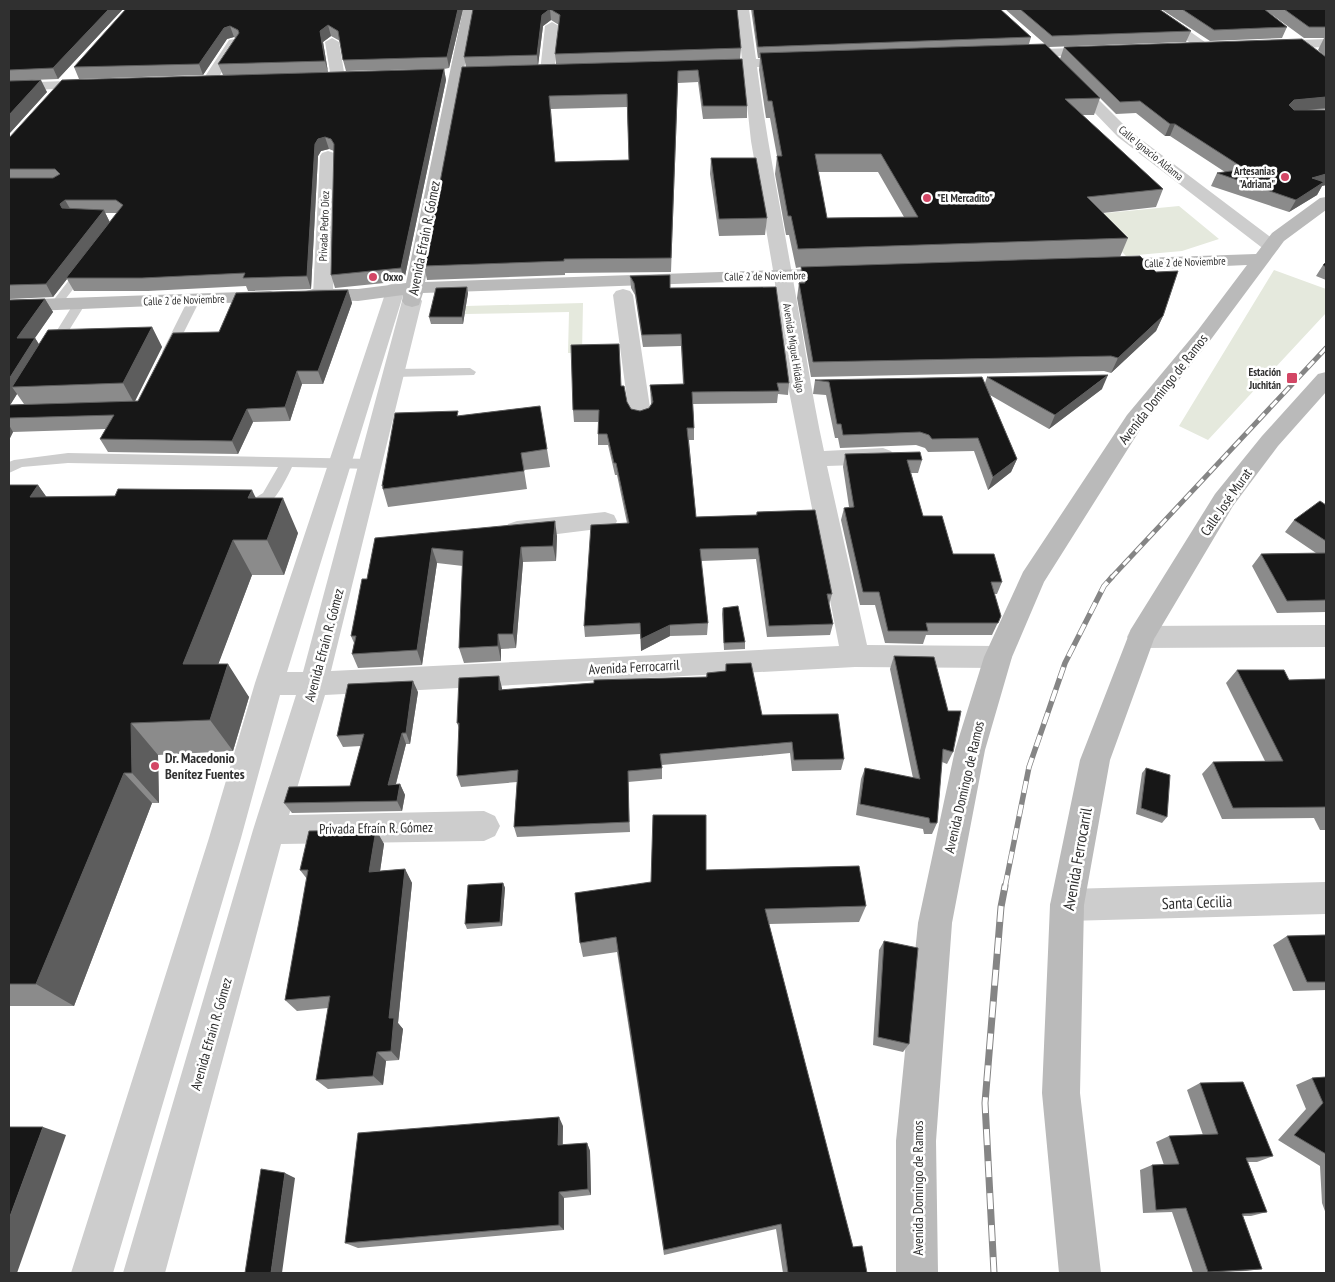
<svg xmlns="http://www.w3.org/2000/svg" width="1335" height="1282" viewBox="0 0 1335 1282" font-family="'PT Sans Narrow',sans-serif">
<rect width="100%" height="100%" fill="#fff"/>
<!-- green -->
<path fill="#e5e9dd" d="M1179,206L1219,239L1182,251L1126,256L1086,215Z
M1274,270L1326,289V313L1208,440L1179,426Z
M583,303L582,353H568L569,312L465,314L466,306Z"/>
<g fill="none" stroke-linecap="round" stroke-linejoin="round">
<!-- lane -->
<path fill="#cdcdcd" fill-rule="evenodd" d="M84,265L90,268L88,270L60,306H52L50,304L52,302L80,266Z
M194,297L200,300L174,352L172,355H164L162,352L188,300Z
M80,300L86,303L58,348L56,351H48L46,348L74,303Z
M470,368L476,372L474,375L394,377L388,373L394,369Z
M68,453L372,459L377,461L379,464L377,467L372,469L292,467C284,484 267,520 243,513L241,509L243,505L263,493L278,467L68,463L22,467L9,473V462L14,460Z"/>
<!-- street -->
<path fill="#cdcdcd" fill-rule="evenodd" d="M737,9H749L756,59L797,58L804,62L797,66L757,67C766,137 780,205 792,274C803,333 811,392 824,451L883,448L891,451L895,456L891,461L883,464L827,466L867,645L998,646L1008,649L1012,657L1008,665L998,668L855,667L325,695L289,815L484,811L495,816L500,826L495,836L484,841L281,844L165,1273H123L253,830L296,695H280L241,838L113,1273H71L209,838L255,683L388,285L395,283L402,285L405,289L287,672H303L402,301L405,297L412,295L419,297L422,301L331,671L839,646L788,386L774,276L751,141L743,68L705,69L698,65L705,61L742,60Z
M1144,9H1158L1212,47L1210,50H1200Z
M552,22L559,26L554,72L552,75H542L540,72L545,26Z
M332,38L339,42L345,78L343,81H333L331,78L325,42Z
M234,39L241,43L216,81L214,84H204L202,81L229,40Z
M1326,39V47L1272,49L1265,45L1272,41Z
M1099,47L1106,51L1104,54L1017,58L1010,54L1017,50Z
M1071,76L1076,77L1130,131L1277,242L1280,246L1277,250L1271,251L1265,250L1118,137L1066,83L1064,80L1066,77Z
M95,80L100,81L102,84L100,87L9,91V83Z
M328,151L334,153L336,156L333,295L330,299L323,301L316,299L313,295L320,156L322,153Z
M623,289L630,291L633,295L651,414L648,419L640,421L632,419L629,414L613,295L616,291Z
M605,512L614,515L617,521L614,527L517,539L508,536L505,530L508,524L517,521Z
M1326,625V647L1141,648L1131,645L1127,637L1131,629L1141,626Z
M1326,882V914L1067,921L1055,917L1050,905L1055,893L1067,889Z"/>
<!-- secondary -->
<path fill="#bababa" fill-rule="evenodd" d="M463,9H475L425,282L836,268L843,270L845,274L843,278L423,293L419,305L412,307L405,305L402,301L403,295L358,301L306,299L303,295L306,291L313,289H358L406,283Z
M1326,197V210L1284,241L1212,338L1143,425L1044,582L1012,657L985,750L952,923L936,1141L938,1273H896V1141L918,923L955,750L984,657L1023,572L1127,415L1198,330L1247,265L1112,271L1105,269L1103,265L1105,261L1112,259L1256,254L1272,233L1320,198Z
M270,291L277,293L280,297L277,301L9,312V300Z
M1326,372V392L1278,446L1233,506L1154,639L1110,760L1084,905L1080,1093L1101,1273H1059L1042,1093L1050,905L1080,760L1131,629L1215,494L1262,436L1318,374Z"/>
<defs>
<path id="rail-far2" d="M1111,578L1326,348"/>
<path id="rail-far1" d="M1005,887L1029,767L1065,663L1104,586L1112,577"/>
<path id="rail" d="M994,1273L985,1103L1001,907L1005,886"/>
</defs>
<!-- rail-far2 casing -->
<use href="#rail-far2" stroke="#858585" stroke-width="5"/>
<!-- rail-far1 casing -->
<use href="#rail-far1" stroke="#858585" stroke-width="5.5"/>
<!-- rail casing -->
<use href="#rail" stroke="#858585" stroke-width="7"/>
<!-- rail-far2 -->
<use href="#rail-far2" stroke="#fff" stroke-width="3" stroke-dasharray="9" stroke-linecap="butt"/>
<!-- rail-far1 -->
<use href="#rail-far1" stroke="#fff" stroke-width="4" stroke-dasharray="12" stroke-linecap="butt"/>
<!-- rail -->
<use href="#rail" stroke="#fff" stroke-width="5" stroke-dasharray="16" stroke-linecap="butt"/>
</g>
<!-- wall -->
<path fill="#8b8b8b" fill-rule="evenodd" d="M9,9H123L58,79L32,80L47,92L9,134Z
M126,9H463L449,68L444,69L446,80L404,281L335,288L331,275L334,151L329,149L321,151L318,156L311,289L248,291L246,286L148,291H74L67,279L53,297L9,299V138L223,75L218,64L235,38L234,37L227,39L203,75L79,79L74,67ZM331,36L340,41L343,60L346,71L433,69L328,72L323,42ZM105,213H117L110,222Z
M473,9H737L741,48L740,59L747,106V118L703,119L698,82L678,83L671,272L565,273V275L427,280L424,266L466,67L464,57ZM551,20L559,25L555,54L556,64L538,65L543,26ZM627,107L629,160L555,162L551,109Z
M751,9H1000L1031,37L1029,44H1045L1005,9H1159L1191,31L1186,42L1049,47L1060,59L1064,47L1326,57V109L1309,110H1326V185L1322,186L1317,195L1289,212L1211,186L1217,173L1225,172L1170,136H1165L1136,113L1116,114L1100,98L1094,115H1082L1163,189L1156,207L1103,213L1128,238L1120,257L1163,316L1156,331L1111,373L1104,371L811,377L797,298L801,267L796,268L789,235H786L775,174L777,156L770,118H766L759,70L760,58H758ZM818,172H878L904,217L827,218Z
M1161,9H1264L1287,27L1282,38L1210,41Z
M1264,9H1326V38H1304Z
M1324,38H1326V57L1318,50Z
M711,158L767,218L765,235L719,236L710,174Z
M1326,262V280L1316,276L1323,265Z
M630,276L670,288L789,383L788,395L778,394L777,403L693,404L694,428V440H689L696,517L756,515L757,512L832,594L829,605L833,624L830,635L767,637L756,559L701,561L708,623L707,635L670,636L641,651L640,634L585,637L584,626L627,523L617,475H615L608,445H598V422H574L573,410L621,386L627,402L631,409L640,411L649,408L651,404L650,385L683,384L681,346L643,347L635,295L631,288Z
M348,290L352,303L323,384H302L290,421L253,422L238,454L108,452L100,439L106,429L13,432L9,440V300L45,299L53,312L35,338L39,344L152,327L162,347L135,401H138L219,332ZM17,394L24,404L10,405Z
M468,293L463,324H431L429,317Z
M987,377L1102,389L1049,429L990,395L1017,459L1011,472L988,490L974,451L928,452L925,448L916,445L840,448L838,438H835L826,395L813,394L815,380L985,383Z
M459,416L547,449L550,467L524,470L527,489L388,507L382,486Z
M845,454L922,460L918,473H911L923,516L953,554L1002,582L997,594H994L1001,616L992,635H926L923,644L885,643L875,605H860L841,520L844,508L849,507L843,467Z
M9,485H38L46,497L255,498L298,533L284,575H252L218,664L249,697L233,751L158,755L159,803H152L74,1006H9Z
M1326,505V612L1277,613L1252,566L1261,554L1316,553L1285,532L1294,520Z
M557,536L556,561L523,562L516,648L501,649V661L464,663L459,648L463,566L437,563L422,665L358,668L352,654L354,643L351,636L367,579L375,538Z
M723,608L745,642V649L724,650L722,614Z
M894,656L953,752L947,764L942,762L937,823L932,834H924L923,829L856,815L861,779L865,768L913,778L890,669Z
M726,664L762,715L844,759L841,770L792,771L790,753L662,765V779L628,782L630,832L517,837L514,827L517,782L461,787L457,776L459,728L457,723L502,688V690L706,677L707,673L725,672Z
M1237,670L1289,680L1326,679V830H1320L1314,818L1222,819L1202,774L1213,762L1265,761L1226,683Z
M418,692L410,744H406L396,784H400L405,795L402,811L292,813L284,803L350,786L361,746L343,747L337,736Z
M1146,768L1167,817L1162,823L1136,814L1142,773Z
M376,830L384,844L380,871L405,869L412,883L398,1023L403,1029L399,1060L386,1061L383,1085L328,1089L316,1080L328,1008L297,1011L285,1000L307,879L300,870Z
M706,870L866,906L859,922L769,924L853,1247L867,1273H783L776,1229L664,1255L617,952L583,957L580,943L651,882Z
M503,883L505,888L502,926L467,929L465,924Z
M1326,935V990L1293,991L1273,945L1287,936Z
M884,941L909,1044L903,1052L873,1045L879,950Z
M1326,1077V1214L1322,1203L1320,1166L1278,1140L1306,1109L1296,1085L1312,1078Z
M1200,1083L1273,1156L1257,1162H1248L1267,1212L1251,1216H1243L1262,1269L1246,1271L1193,1273L1172,1212L1143,1213L1140,1170L1152,1165H1164L1156,1142L1169,1136L1203,1135L1187,1090Z
M563,1126V1145L587,1143L590,1151L591,1195L564,1198V1230L358,1248L345,1243Z"/>
<!-- shaded-wall -->
<path fill="#5d5d5d" d="M109,9H123L58,79L53,68Z
M458,9H463L449,68L447,57Z
M550,9L551,20L543,26L538,66L537,55L542,15Z
M328,25L331,36L323,42L328,72L325,61L320,31Z
M230,26L234,37L227,39L203,75L199,64L224,28Z
M444,69L446,80L404,281L401,268Z
M41,80L47,92L9,134V115Z
M1326,97V108L1288,112L1289,105L1294,100Z
M1170,124H1175L1170,136H1165Z
M325,137L329,149L321,151L318,156L311,289L307,276L315,144L318,139Z
M1326,174V185L1322,186L1317,195L1289,212L1296,200L1312,178Z
M65,200L72,212L66,216L60,204Z
M104,210L110,223L66,278L67,279L53,297L46,284Z
M467,287L468,293L463,324L462,317Z
M348,290L352,303L323,384L318,371Z
M45,299L53,312L25,352L17,338Z
M1163,316L1156,331L1111,373L1118,358Z
M152,327L162,347L134,403L123,383Z
M35,338L43,351L12,387L17,394L9,407V379Z
M297,371L302,384L290,421L285,407Z
M1108,375L1102,389L1049,429L1055,415Z
M247,409L253,422L238,454L232,441Z
M9,425L13,432L9,440Z
M1017,459L1011,472L988,490L993,477Z
M38,485L63,520L30,497Z
M252,490L269,525L248,498Z
M283,498L298,533L284,575L267,540Z
M555,521L557,536L556,561L553,546Z
M233,540L252,575L206,697L183,664Z
M521,547L523,562L516,648L513,634Z
M432,548L437,563L422,665L417,650Z
M670,625V636L641,651V639Z
M498,634L501,649V661L498,646Z
M228,664L249,697L233,751L210,720Z
M499,676L502,688V702L499,690Z
M413,681L418,692L410,744L406,733Z
M131,723L158,755L159,803L132,773Z
M402,733L406,744L393,795L388,785Z
M124,773L152,803L74,1006L36,984Z
M400,784L405,795L402,811L397,801Z
M376,830L384,844L378,885L369,872Z
M405,869L412,883L398,1023L403,1029L399,1060L391,1051L389,1018Z
M503,883L505,888L502,926L500,922Z
M377,1052L386,1061L383,1085L373,1076Z
M559,1117L563,1126L562,1153L558,1145Z
M43,1127L66,1135L17,1273H9V1219Z
M587,1143L590,1151L591,1195L588,1189Z
M285,1173L295,1178L282,1273H271Z
M559,1192L564,1198V1230L559,1225Z"/>
<!-- building -->
<path fill="#171717" stroke="#5d5d5d" fill-rule="evenodd" d="M9,9H109L53,68L9,70Z
M126,9H458L447,57L343,60L338,31L328,25L320,31L325,61L218,64L239,33L238,30L230,26L224,28L199,64L74,67Z
M473,9H737L741,48L555,54L560,15L550,9L542,15L537,55L464,57Z
M753,9H1000L1031,37L758,47Z
M1020,9H1159L1191,31L1052,36Z
M1182,9H1264L1287,27L1214,30Z
M1284,9H1326V27H1309Z
M1302,39L1326,57V97L1294,100L1289,105L1294,110H1326V174L1312,178L1324,182L1296,200L1217,173L1245,169L1175,124H1170L1140,101L1120,102L1064,47Z
M1045,44L1100,98L1065,99L1163,189L1087,197L1128,238L798,249L791,216H788L777,156H782L772,101H768L760,53ZM815,154H881L918,217L827,218Z
M742,59L747,106H703L698,70L678,71L671,258L564,259V261L424,266L462,67ZM627,94L629,160L555,162L549,96Z
M444,69L401,268L331,275L334,144L331,139L325,137L318,139L315,144L307,276L243,278L245,273L142,278H66L123,205L116,200H65L60,204L62,208L104,210L46,284L9,285V178H53L60,174L55,169H9V138L62,80Z
M41,80L9,115V81Z
M711,158H756L767,218L719,219Z
M1140,256L1156,272L1178,271L1163,316L1118,358L1111,356L813,362L799,283H805L801,267Z
M1326,262V267L1323,265Z
M670,275V288L776,287L789,383H777L779,391L692,392L694,428H687L696,517L757,515V512L815,510L832,594H827L833,624L769,626L758,548L700,549L708,623L670,625L641,639L640,623L584,626L591,525L629,523L616,463H614L607,434H598L599,410H573L571,345L619,344L621,386H624L627,402L631,409L640,411L649,408L653,402L650,385L684,384L681,334L642,335L634,283L630,276Z
M467,287L462,317H429L436,288Z
M348,290L318,371H297L285,407L247,409L232,441L100,439L114,415L9,418V405L138,401L173,333L219,332L236,293Z
M45,299L17,338H35L9,379V300Z
M152,327L123,383L12,387L48,330Z
M1108,375L1055,415L987,377Z
M982,377L1017,459L993,477L978,438L932,439L929,435L920,432L843,435L841,424H837L829,382L815,380Z
M540,406L547,449L521,453L524,471L383,489V485L382,486L395,413L458,411L457,416Z
M920,452L922,460H907L923,516H942L953,554H994L1002,582H991L1001,616L998,623H926L928,631H888L879,592H863L844,508L854,507L845,454Z
M9,485H38L30,497L115,496L118,489L252,490L248,498H283L267,540H233L183,664H228L210,720L131,723L132,773H124L36,984H9Z
M1320,501L1326,505V541L1294,520Z
M555,521L553,546L521,547L513,634H498V646L459,648L463,551L432,548L417,650L352,654L356,636H351L362,579H367L375,538Z
M1326,553V600L1287,601L1261,554Z
M738,606L745,642L724,643L723,608Z
M894,656L934,657L948,711H961L953,752L943,749L937,823H930L929,818L860,804L865,768L920,779Z
M751,663L762,715L838,714L844,759L794,760L792,742L660,754L662,768L628,771L629,822L514,827L518,770L457,776L459,723H457L459,678L499,676V690L594,683V680L707,677V673L726,671V664Z
M1237,670H1284L1289,680L1326,679V807L1233,808L1213,762L1283,761Z
M413,681L406,733H402L388,785L400,784L397,801L284,803L289,787L350,786L364,734L337,736L348,684Z
M1146,768L1170,775L1167,817L1141,808Z
M653,815H706V870L859,866L866,906L765,909L853,1247L862,1246L867,1273H788L781,1224L664,1250L616,937L580,943L575,893L651,882Z
M376,830L369,872L405,869L389,1018H394L391,1051L377,1052L373,1076L316,1080L330,996L285,1000L308,870H300L309,831Z
M503,883L500,922L465,924L468,885Z
M1326,935V982H1307L1287,936Z
M884,941L918,948L909,1044L878,1037Z
M1326,1077V1154L1294,1135L1323,1103L1312,1078Z
M1243,1082L1273,1156L1246,1158L1267,1212L1242,1214L1262,1269L1208,1272L1186,1208L1156,1210L1152,1165L1179,1164L1169,1136L1218,1134L1200,1083Z
M559,1117L558,1145L587,1143L588,1189L559,1192V1225L345,1243L358,1133Z
M9,1127H43L9,1219Z
M261,1169L285,1173L271,1273H245Z"/>
<!-- markers -->
<g fill="#d34665" stroke="#fff" stroke-width="2">
<circle cx="1285" cy="177" r="5"/>
<circle cx="927" cy="198" r="5"/>
<circle cx="373" cy="277" r="5"/>
<rect x="1286" y="372" width="12" height="12" rx="2.5"/>
<circle cx="155" cy="766" r="5"/>
</g>
<g text-anchor="middle" dominant-baseline="central" stroke-width="5" stroke-linejoin="round" paint-order="stroke">
<!-- far-street labels -->
<g font-size="11" fill="#303030" stroke="#fff">
<text transform="translate(1151 153) rotate(39)">Calle Ignacio Aldama</text>
<text transform="translate(324 226) rotate(-88)">Privada Pedro Diez</text>
<text transform="translate(1185 262) rotate(-2)">Calle 2 de Noviembre</text>
<text transform="translate(765 276) rotate(-1)">Calle 2 de Noviembre</text>
<text transform="translate(184 300) rotate(-2)">Calle 2 de Noviembre</text>
<text transform="translate(794 348) rotate(81)">Avenida Miguel Hidalgo</text>
</g>
<!-- far-poi labels -->
<g font-size="11" font-weight="bold" fill="#303030" stroke="#fff" text-anchor="end">
<text x="1275" y="171">Artesanias<tspan x="1275" dy="13">"Adriana"</tspan></text>
<text x="937" y="198" text-anchor="start">"El Mercadito"</text>
<text x="383" y="277" text-anchor="start">Oxxo</text>
<text x="1281" y="372">Estación<tspan x="1281" dy="13">Juchitán</tspan></text>
</g>
<!-- street labels -->
<g font-size="14" fill="#303030" stroke="#fff">
<text transform="translate(424 238) rotate(-79)">Avenida Efraín R. Gómez</text>
<text transform="translate(1163 389) rotate(-52)">Avenida Domingo de Ramos</text>
<text transform="translate(1226 502) rotate(-55)">Calle José Murat</text>
<text transform="translate(324 645) rotate(-75)">Avenida Efraín R. Gómez</text>
<text transform="translate(634 667) rotate(-3)">Avenida Ferrocarril</text>
<text transform="translate(964 787) rotate(-77)">Avenida Domingo de Ramos</text>
<text transform="translate(376 828) rotate(-1)">Privada Efraín R. Gómez</text>
<text transform="translate(211 1034) rotate(-74)">Avenida Efraín R. Gómez</text>
<text transform="translate(918 1188) rotate(-90)">Avenida Domingo de Ramos</text>
</g>
<!-- poi labels -->
<g font-size="14" font-weight="bold" fill="#303030" stroke="#fff" text-anchor="start">
<text x="165" y="758">Dr. Macedonio<tspan x="165" dy="16">Benítez Fuentes</tspan></text>
</g>
<!-- near-street labels -->
<g font-size="16" fill="#303030" stroke="#fff">
<text transform="translate(1077 859) rotate(-80)">Avenida Ferrocarril</text>
<text transform="translate(1197 902) rotate(-2)">Santa Cecilia</text>
</g>
</g>
<!-- border -->
<rect width="1335" height="1282" fill="none" stroke="#303030" stroke-width="20"/>
</svg>
